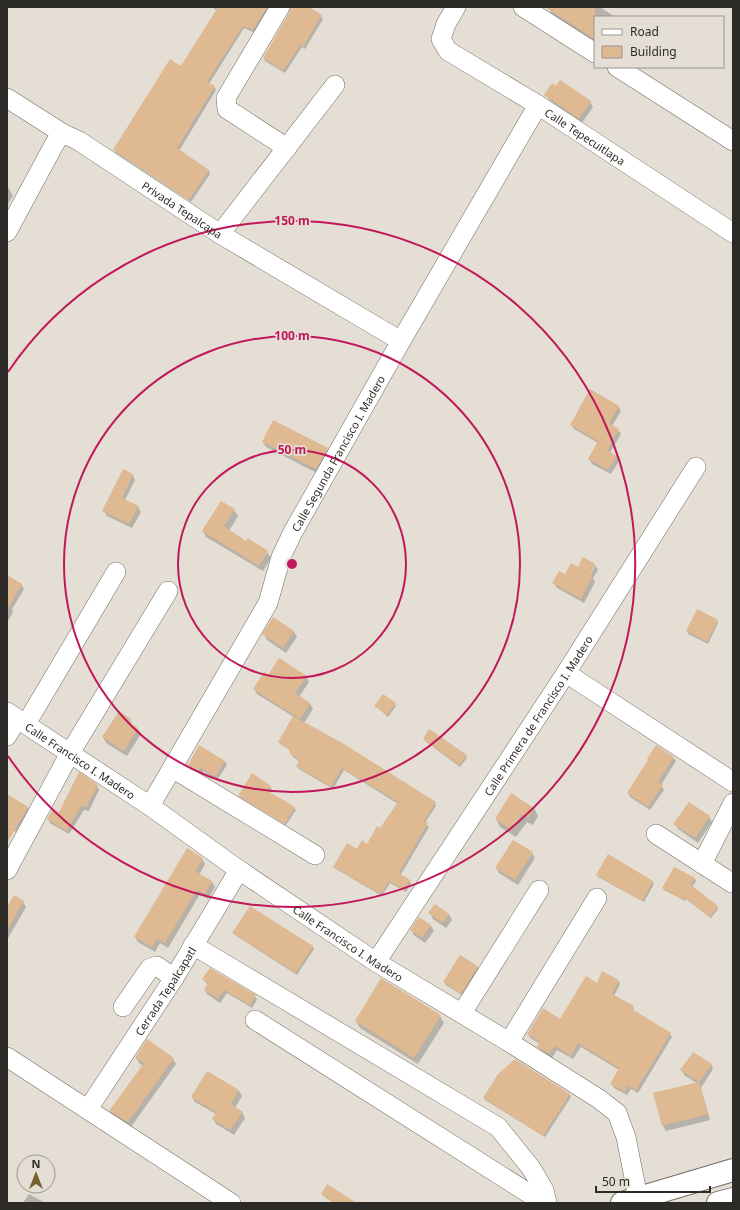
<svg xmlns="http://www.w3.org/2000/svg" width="740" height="1210" viewBox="0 0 740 1210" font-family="'Noto Sans',sans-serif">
<rect width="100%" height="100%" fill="#e4ded4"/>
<!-- shadow -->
<path fill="#0003" fill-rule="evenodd" d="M212,7H270L255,33L244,28L209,84L214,87L216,90L179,151L209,171L210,174L191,202L116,153L114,150L181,67L217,11Z
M292,7H307L321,16L323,19L305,49L302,47L285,73L265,61L264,58L290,13Z
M551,7H600L615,17H595V43L552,14L549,9Z
M560,81L590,102L593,107L582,123L549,100L546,95L556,87Z
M7,185L13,196L7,205Z
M618,406L621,411L612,426L618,430L621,434L610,453L616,456L619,461L611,474L592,464L589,459L598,443L574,429L571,425Z
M263,442L327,449L330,454L319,474L266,447Z
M132,474L135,480L125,500L138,507L141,512L132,528L107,516L104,511Z
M234,510L238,516L229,531L247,542L267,552L271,558L263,571L206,537L203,531Z
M583,559L595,565L598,570L593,578L595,582L584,603L557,588L554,583L578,568ZM593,566H595L588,579L586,578Z
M7,581L21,584L24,589L12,609L13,612L7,623Z
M273,618L294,632L297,637L286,653L267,640L264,634Z
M717,621L718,623L708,644L688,634L687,631Z
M306,676L309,682L299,697L310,704L313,709L304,723L435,803L436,806L425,823L429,827L400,876L409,881L411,883L406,892L390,883L382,896L336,869L334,867L357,850L368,845L381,829L398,804L344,770L333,789L299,769L297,766L300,762L293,757L290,750L280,744L279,742L294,717L257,694L254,689L268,677Z
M395,704L396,706L388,717L376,706Z
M130,720L133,726L138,729L141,734L127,756L106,743L103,737Z
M424,739L466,756L467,758L460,767L425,741Z
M674,758L676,761L661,785L664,790L650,810L630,797L628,793Z
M225,761L227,765L217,780L203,771L201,774L191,768L189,765Z
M97,785L99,790L89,811L84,810L69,834L50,823L48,819L60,814Z
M270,787L272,789L269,793L294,808L296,810L286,825L241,798L240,796Z
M8,796L28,808L29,810L16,832L7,827Z
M534,808L538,816L533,825L527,822L516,837L500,827L496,819Z
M709,817L712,822L698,843L678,829L675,824Z
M532,853L535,858L518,885L499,873L496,868Z
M202,858L205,864L199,875L212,882L215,887L208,899L200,894L168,948L160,943L155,952L138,942L135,937Z
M674,868L695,879L696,881L692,887L717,906L718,909L711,918L686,899L685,901L664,890L663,888Z
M597,875L652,881L654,884L644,902L598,877Z
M23,902L26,907L7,940V909Z
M430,913L449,914L452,920L446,928L433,919Z
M419,918L431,926L434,931L425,943L414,935L411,930Z
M233,933L313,947L314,949L297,975L235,935Z
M460,956L478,967L479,970L463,996L446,985L444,982Z
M203,979L255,996L257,1000L252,1008L227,993L220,1003L207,994L205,990L208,985Z
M618,980L620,984L614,996L633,1007L634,1012L670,1034L672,1037L638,1093L631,1089L627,1095L614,1088L612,1084L619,1070L581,1047L573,1059L557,1050L552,1058L541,1051L538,1047L540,1044L530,1038L528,1034L561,1020L597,984Z
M440,1016L444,1023L418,1064L360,1028L356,1021Z
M136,1058L173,1059L176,1064L131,1127L113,1116L110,1111L143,1066L139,1063Z
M711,1064L713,1069L701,1088L710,1120L666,1131L663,1126L655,1093L698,1084L684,1075L682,1070Z
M208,1072L239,1091L242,1096L235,1108L242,1112L245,1118L234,1135L216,1124L213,1119L216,1114L195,1102L192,1097Z
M569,1094L571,1097L545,1137L485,1100L484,1098Z
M29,1194L45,1203H23Z
M322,1194L355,1203H334L323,1196Z"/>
<!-- building -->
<path fill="#deb992" d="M218,7H267L253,30L243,26L207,82L215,86L177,148L209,170L189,200L113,150L170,59L181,66Z
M291,7H309L322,15L303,47L300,45L283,71L263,58L289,13Z
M545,7H595V40L581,30Z
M560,80L591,101L579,119L544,95L552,83L556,86Z
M590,389L619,406L609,423L619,429L607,450L617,456L608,470L588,459L598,441L570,425Z
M273,420L328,448L316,469L262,442Z
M123,469L133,474L122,498L139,506L129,524L102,511Z
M221,501L235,509L224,526L246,541L248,538L268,551L259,566L202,531Z
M583,557L595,564L590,574L593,576L581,599L552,583L559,571L565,574L571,563L578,567Z
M7,575L22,584L7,610Z
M697,609L718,620L707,642L686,631Z
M273,617L294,631L283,648L262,634Z
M279,658L307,676L295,693L310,703L300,719L253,689L264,672L268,675Z
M383,694L396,703L387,715L374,706Z
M119,711L131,719L129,722L138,728L124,751L102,737Z
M293,716L344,744L436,802L424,821L428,823L399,873L410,880L404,890L389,881L381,894L333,867L347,843L357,849L362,840L367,844L377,826L380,828L398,802L342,768L331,787L296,766L300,760L291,755L288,748L278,742Z
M429,729L467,755L459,765L423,739Z
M199,745L225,761L215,777L201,768L199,771L188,765Z
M656,745L674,757L658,782L663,785L648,807L627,793L648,760L647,759Z
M79,772L98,785L86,807L81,806L67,831L47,819L53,809L59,812Z
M252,773L271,786L268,791L295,807L285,824L238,796Z
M511,793L534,808L528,818L522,814L512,830L495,819Z
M7,794L28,807L7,843Z
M689,802L710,816L695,838L673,824Z
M513,840L533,852L515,880L495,868Z
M187,848L203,858L195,871L212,881L205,894L197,890L165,943L157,939L152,947L134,937Z
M608,854L653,881L642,901L596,875Z
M674,867L695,878L691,885L718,906L709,917L685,897L683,900L662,888Z
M14,895L24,901L7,930V907Z
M435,904L449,914L443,923L428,913Z
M250,906L313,946L296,973L232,933Z
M419,917L431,925L422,938L410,930Z
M460,955L478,966L461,994L443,982Z
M210,968L256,995L250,1005L224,990L218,999L204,990L208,983L202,979Z
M602,971L619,980L612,994L634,1006L632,1009L671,1033L636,1090L628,1086L625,1092L610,1084L619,1068L578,1043L571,1056L555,1046L549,1054L537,1047L540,1042L527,1034L543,1008L560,1019L586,976L597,983Z
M381,978L441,1015L414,1058L355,1021Z
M147,1039L174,1058L128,1122L109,1111L144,1063L135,1058Z
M693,1052L712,1064L699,1082L680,1070Z
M515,1059L570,1094L543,1136L483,1098L498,1074Z
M207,1071L239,1090L231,1104L243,1112L230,1130L212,1119L216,1112L191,1097Z
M699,1082L708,1114L662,1126L653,1093Z
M327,1184L357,1203H335L321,1194Z"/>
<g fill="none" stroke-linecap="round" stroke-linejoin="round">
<defs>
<g id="minor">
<path d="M280,7L226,98L227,109L287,148"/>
<path id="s1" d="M456,7L446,24L441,39L448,51L538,105L733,233"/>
<path d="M523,7L595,53"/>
<path d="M617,67L733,141"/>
<path id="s2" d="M7,98L62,133L79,141L220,234L401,341"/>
<path d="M7,232L55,143L62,133"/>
<path d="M220,234L335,85"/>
<path d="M566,673L733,782"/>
<path id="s3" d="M7,712L150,806L239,870L376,962L509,1042L599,1099L617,1113L626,1137L639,1203"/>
<path d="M26,724L116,572"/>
<path d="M7,736L17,719"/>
<path d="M172,768L315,855"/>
<path id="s4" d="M150,806L268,603L281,557L293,532L401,341L538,105"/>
<path d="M656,834L732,883"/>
<path d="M702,864L733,803"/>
<path d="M7,870L70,753L168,591"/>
<path d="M193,945L498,1127L531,1168L544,1190L547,1203"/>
<path id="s5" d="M376,962L566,673L696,467"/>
<path d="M123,1007L150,968L157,966L174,978"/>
<path d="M462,1013L539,890"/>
<path d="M255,1020L544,1203"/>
<path d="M509,1042L597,898"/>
<path d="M7,1057L231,1203"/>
<path id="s6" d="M88,1109L174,978L239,870"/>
</g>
<path id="major" d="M622,1203L733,1170
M718,1203L733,1199"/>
</defs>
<!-- minor casing -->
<use href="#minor" stroke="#726d64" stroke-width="20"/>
<!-- major casing -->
<use href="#major" stroke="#726d64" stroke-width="24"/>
<!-- minor -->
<use href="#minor" stroke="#fff" stroke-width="19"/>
<!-- major -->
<use href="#major" stroke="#fff" stroke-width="22"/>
</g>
<!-- distance rings -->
<g fill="none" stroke="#c2185b" stroke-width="2">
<circle cx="292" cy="564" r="114"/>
<circle cx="292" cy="564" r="228"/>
<path d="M8 372A343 343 0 1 1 8 756"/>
</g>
<g text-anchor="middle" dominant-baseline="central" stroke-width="3.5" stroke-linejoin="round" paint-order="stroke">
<!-- street labels -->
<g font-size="11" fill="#2d2b27" stroke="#e4ded4">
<text stroke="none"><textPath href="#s1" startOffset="211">Calle Tepecuitlapa</textPath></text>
<text stroke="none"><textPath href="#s2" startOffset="208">Privada Tepalcapa</textPath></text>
<text stroke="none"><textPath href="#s4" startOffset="401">Calle Segunda Francisco I. Madero</textPath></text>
<text stroke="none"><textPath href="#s5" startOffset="295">Calle Primera de Francisco I. Madero</textPath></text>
<text stroke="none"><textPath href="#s3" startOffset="88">Calle Francisco I. Madero</textPath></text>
<text stroke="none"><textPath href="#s3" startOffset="412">Calle Francisco I. Madero</textPath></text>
<text stroke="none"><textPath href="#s6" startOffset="141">Cerrada Tepalcapatl</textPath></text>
</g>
</g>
<circle cx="292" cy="564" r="6" fill="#c2185b" stroke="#e4ded4" stroke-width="2"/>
<g font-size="12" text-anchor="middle" font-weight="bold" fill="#c2185b" stroke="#e4ded4" stroke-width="3.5" stroke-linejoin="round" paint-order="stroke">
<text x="292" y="225">150 m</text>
<text x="292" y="340">100 m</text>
<text x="292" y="454">50 m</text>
</g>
<!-- border -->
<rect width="740" height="1210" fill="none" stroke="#2d2b27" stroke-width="16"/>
<!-- legend -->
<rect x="594" y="16" width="130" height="52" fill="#e4ded4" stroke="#9b968f"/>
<rect x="602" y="29" width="20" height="6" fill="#ffffff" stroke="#9b968f"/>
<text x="630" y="36" font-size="12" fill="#2d2b27">Road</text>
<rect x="602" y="46" width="20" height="12" fill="#deb992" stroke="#9b968f"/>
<text x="630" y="56" font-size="12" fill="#2d2b27">Building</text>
<!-- north arrow -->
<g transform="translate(36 1174)"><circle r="19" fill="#e4ded4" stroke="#9b968f"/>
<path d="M0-3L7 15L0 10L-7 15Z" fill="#796031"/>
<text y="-6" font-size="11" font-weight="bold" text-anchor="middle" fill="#2d2b27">N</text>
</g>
<!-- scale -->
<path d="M596 1186v6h114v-6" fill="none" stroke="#2d2b27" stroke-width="2"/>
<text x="602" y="1186" font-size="12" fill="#2d2b27" stroke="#e4ded4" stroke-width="3" paint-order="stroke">50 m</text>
</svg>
